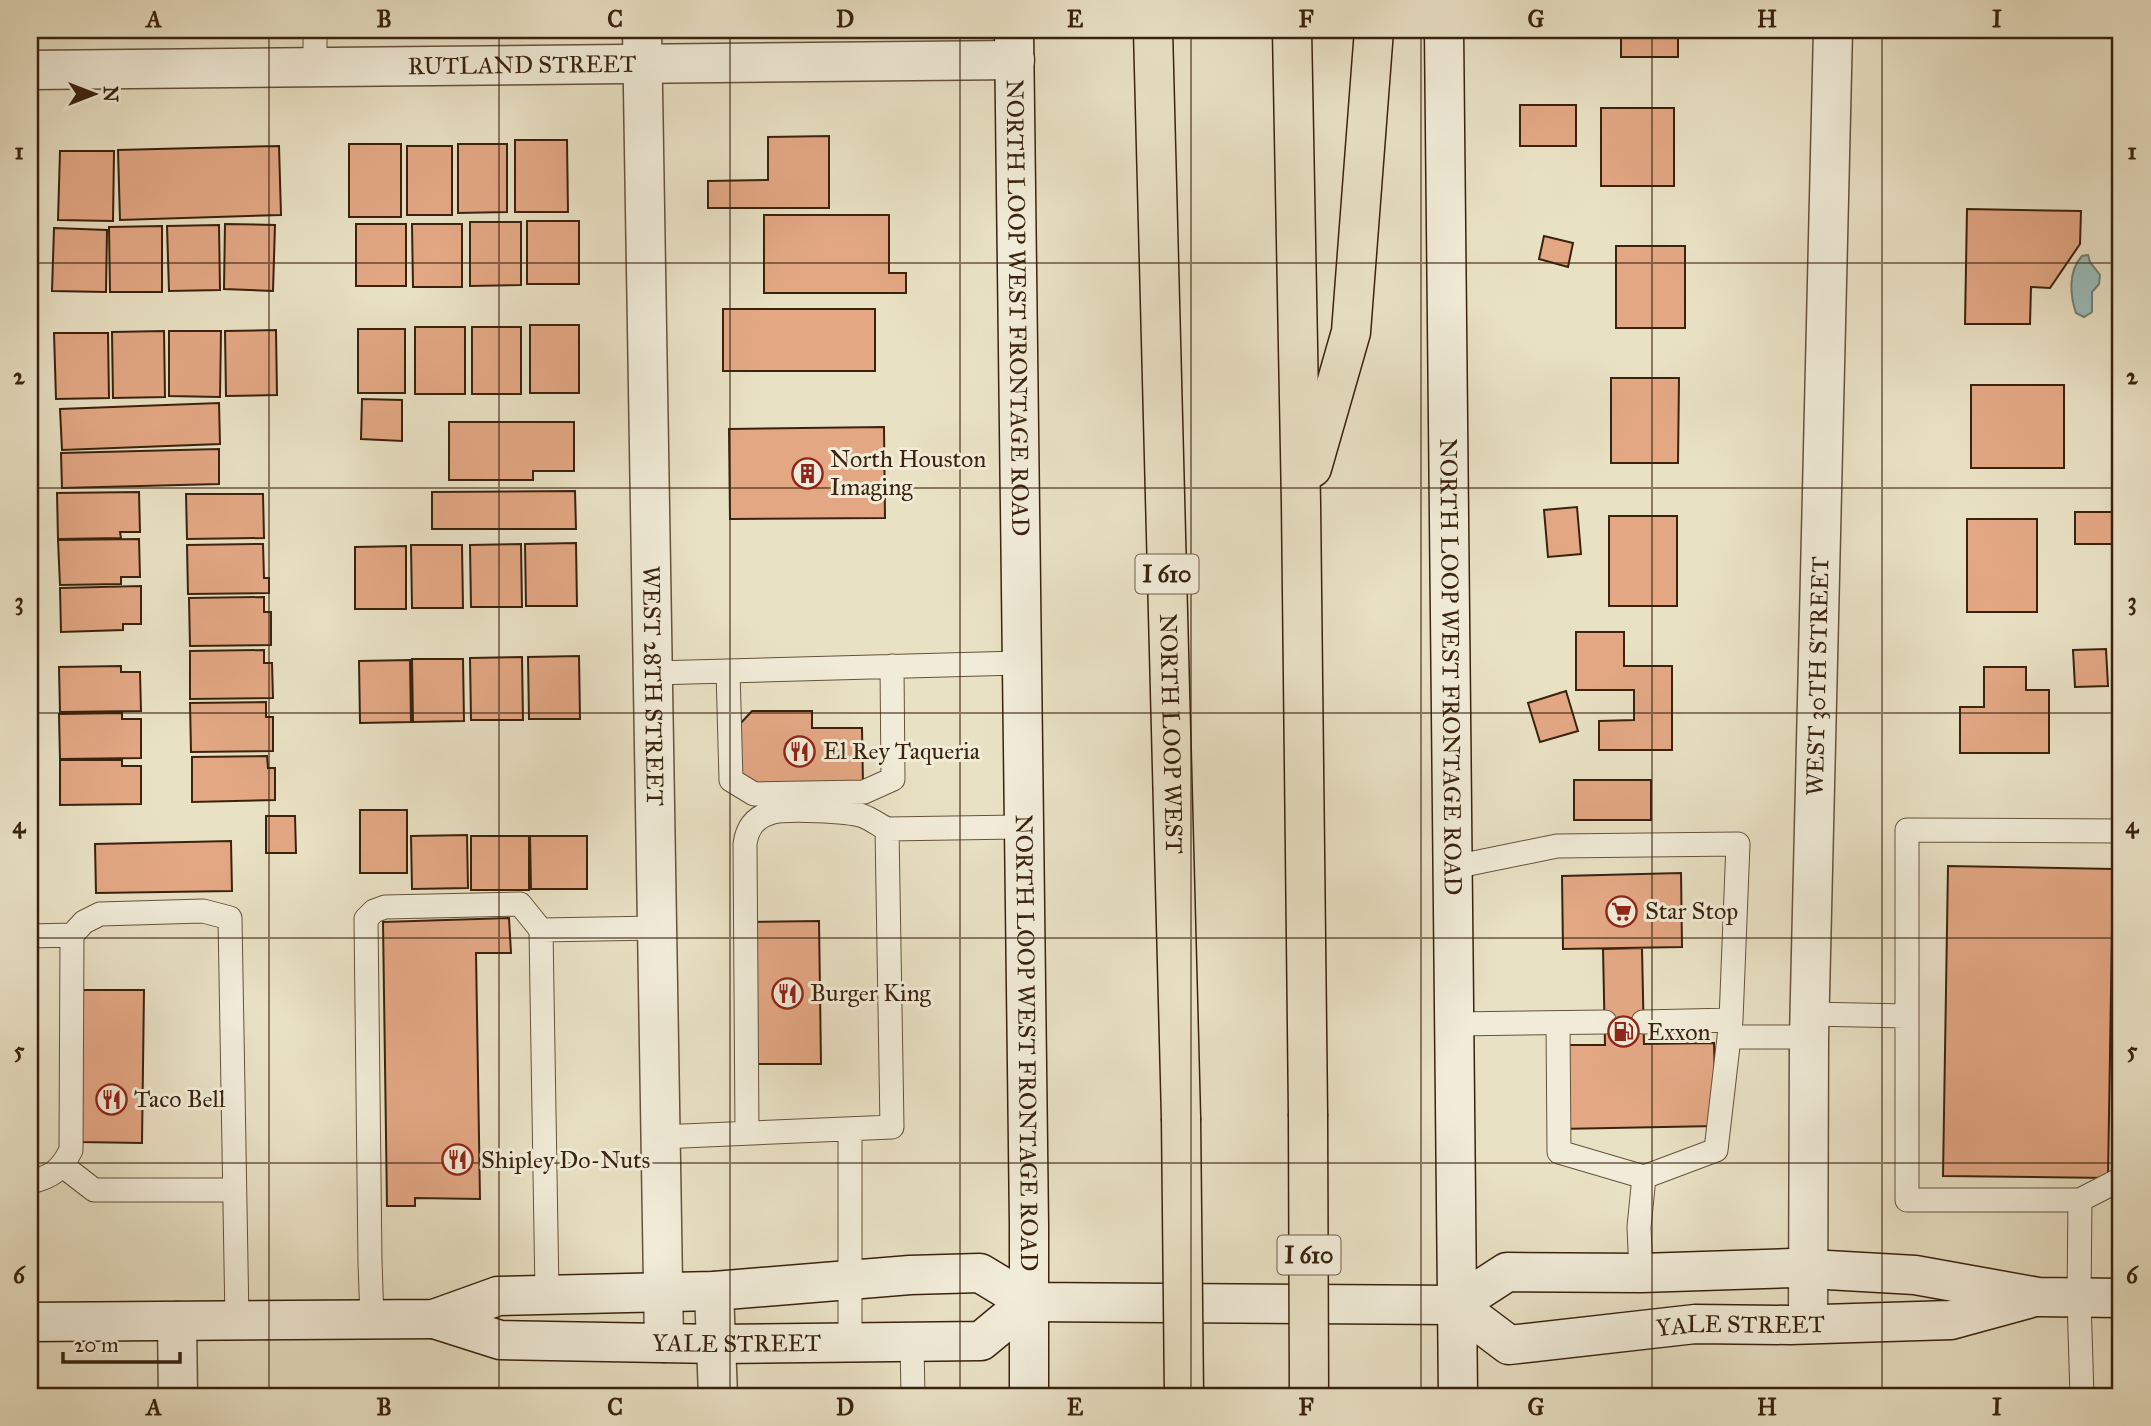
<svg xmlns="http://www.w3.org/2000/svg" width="2151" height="1426" viewBox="0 0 2151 1426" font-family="'IM FELL Great Primer',serif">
<rect width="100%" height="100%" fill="#e9e1c4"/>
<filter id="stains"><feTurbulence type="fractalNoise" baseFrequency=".00286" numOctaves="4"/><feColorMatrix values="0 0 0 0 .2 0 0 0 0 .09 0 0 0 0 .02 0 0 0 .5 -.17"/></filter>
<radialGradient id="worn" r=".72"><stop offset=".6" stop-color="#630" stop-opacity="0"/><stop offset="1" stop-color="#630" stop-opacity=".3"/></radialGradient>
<!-- water -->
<path fill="#99bcbb" stroke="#737e75" stroke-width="2" d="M2088,255L2090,262L2100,275L2099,284L2092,292V312L2084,317L2076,313C2070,295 2068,271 2082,256Z"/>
<!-- building -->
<path fill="#e3a784" stroke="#3a220d" stroke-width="2" d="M1621,30H1678V57H1621Z
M1520,105H1576V146H1520Z
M1601,108H1674V186H1601Z
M829,136V208H708V181L768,180V137Z
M515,140H567L568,212H515Z
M349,144H401V217H349Z
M458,144H507V212L458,213Z
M279,146L281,215L120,220L118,150Z
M407,146H452V215H407Z
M60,151H114L113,221L58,220Z
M1967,209L2081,211L2080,244L2050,288L2031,287L2030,324H1965Z
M764,215H889V273H906V293H764Z
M527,221H579V284H527Z
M470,222H521V285L470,286Z
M225,224L275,225L273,291L224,289Z
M356,224H406V286H356Z
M412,224H462V287H413Z
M219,225L220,290L169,291L167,226Z
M162,226V292H110L109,227Z
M54,228L107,230L106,292L52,291Z
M1544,236L1573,243L1568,267L1539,259Z
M1616,246H1685V328H1616Z
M723,309H875V371H723Z
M530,325H579V393H530Z
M415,327H465V394H415Z
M472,327H521V394H472Z
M358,329H405V393H358Z
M276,330L277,395L226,396L225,331Z
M164,331L165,397L113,398L112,332Z
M169,331H221L220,397L169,396Z
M54,333H108L109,398L56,399Z
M2114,365H2121V408L2113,407Z
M1611,378H1679L1678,463H1611Z
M1971,385H2064V468H1971Z
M362,399L402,400V441L361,439Z
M219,403L220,444L62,450L60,409Z
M449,422H574V471H533V480H449Z
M884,427L885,518L730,519L729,429Z
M219,449V484L62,488L61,453Z
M575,491L576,529H432V492Z
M139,492L140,532H120L121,538L58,539L57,493Z
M186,494H263L264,538L187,539Z
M1577,507L1581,554L1548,557L1544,510Z
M2075,512H2113V544H2075Z
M1609,516H1677V606H1609Z
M1967,519H2037V612H1967Z
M139,539L140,577H121V584L60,585L58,540Z
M576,543L577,606H526L525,544Z
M263,544L264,578H269V593L188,594L187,545Z
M521,544L522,607H471L470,545Z
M411,545H462L463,608H412Z
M406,546V609H355V547Z
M141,586V624H123V630L61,632L60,588Z
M264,597V612H271V645L190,646L189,598Z
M1576,632H1624V666H1672V750H1599V721L1634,720V690H1576Z
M2106,649L2108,686L2075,687L2073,650Z
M264,650V663H272L273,698L190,699V651Z
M579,656L580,719H529L528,657Z
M522,657L523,720H471L470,658Z
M412,659H463L464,721L413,722Z
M410,660L411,722L360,723L359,661Z
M121,666V672H140L141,711L60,712L59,667Z
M1984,667H2026V690H2049V753H1960V707H1984Z
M1566,691L1578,731L1540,742L1528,703Z
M266,702V717H273V751L191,752L190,703Z
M752,711H812V728H862L863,785L753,787L738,773V726Z
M122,713V719H141V758L60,759L59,714Z
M267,756L268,768H275V800L192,802V757Z
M60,760H122V766H141V804L60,805Z
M1574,780H1651V820H1574Z
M360,810H407V873H360Z
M266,816H295L296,853H266Z
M467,835L468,888L412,889L411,836Z
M471,836H529V890H471Z
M530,836H587V889H531Z
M231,841L232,891L96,893L95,844Z
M1948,866L2113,869L2108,1178L1943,1176Z
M1681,873L1682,947L1563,949L1562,876Z
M509,918L511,953H476L480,1199L415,1198V1206H387L383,922Z
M819,921L821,1064H755L753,922Z
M1642,948L1644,1044L1714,1043L1716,1126L1558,1129L1556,1045H1605L1603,949Z
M81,990H144L142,1143L79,1142Z"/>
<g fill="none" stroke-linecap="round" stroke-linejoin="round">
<defs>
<path id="service" d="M315,30V66
M728,671L731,780L754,794L864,792L893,779L892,666
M654,673L1021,663
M2121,831L1907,830V1200H2080L2121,1179
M1454,867L1557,846L1738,844L1731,1020L1716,1150L1644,1177L1639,1227L1641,1273
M30,936L72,935L84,922L100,914L203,911L230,918L237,1321
M1809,1014L1907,1016
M1643,1022L1731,1020
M1558,1023L1559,1152L1644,1177
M1456,1024L1605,1022
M1729,1037H1809
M850,1129V1343
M747,1133L745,844C747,829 754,818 770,813C784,808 849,811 863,816C871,819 879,825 887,829
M660,1137L892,1127L887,829L1023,827
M63,1166L94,1190H234
M30,1182C52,1177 61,1170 71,1150L72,935
M2080,1200L2079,1299L2082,1396
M547,1294L541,930L657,928
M372,1320L370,1262L366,919L374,911L385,907L520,904L541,930
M912,1342L913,1396"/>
<g id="minor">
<path id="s1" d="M642,30L664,1343"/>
<path id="s2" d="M30,70L1015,60"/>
<path d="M714,1291L718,1396"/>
<path d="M177,1321L178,1396"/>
<path id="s3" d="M1808,1324L1809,1037L1833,30"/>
</g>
<g id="secondary">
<path id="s4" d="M1014,30L1029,1225V1396"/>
<path id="s5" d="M1444,30L1458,1396"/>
<path id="s6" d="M1456,1305L1509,1345L1695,1324L1790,1325L1951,1320L2028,1299"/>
<path id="s7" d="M434,1319L500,1340L717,1344L981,1341L1028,1302"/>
<path d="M30,1322L434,1319L498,1296L714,1291L910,1275L980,1273L1028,1302L1456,1305L1507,1272L1641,1273L1792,1268L1915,1275L2038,1297L2121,1298"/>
</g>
<g id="motorway">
<path id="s8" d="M1153,30L1181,1118"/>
<path d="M1292,30L1301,504L1308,1114"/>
<path d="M1312,468L1351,332L1374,30"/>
</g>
</defs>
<!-- service casing -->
<use href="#service" stroke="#66523b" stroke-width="25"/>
<!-- minor casing -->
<use href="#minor" stroke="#66523b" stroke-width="41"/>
<!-- secondary casing -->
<use href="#secondary" stroke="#3a220d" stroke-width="41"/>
<!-- motorway casing -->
<use href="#motorway" stroke="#3a220d" stroke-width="41"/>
<!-- service -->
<use href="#service" stroke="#f1ecd9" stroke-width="23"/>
<!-- minor -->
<use href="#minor" stroke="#f1ecd9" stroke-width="38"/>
<!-- secondary -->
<use href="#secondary" stroke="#f1ecd9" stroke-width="38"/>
<!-- motorway -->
<use href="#motorway" stroke="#e9e1c4" stroke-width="38"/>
<defs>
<path id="motorway-bridge" d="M1308,1114L1309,1396
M1181,1118L1184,1396"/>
</defs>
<!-- motorway-bridge casing -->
<use href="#motorway-bridge" stroke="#3a220d" stroke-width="41" stroke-linecap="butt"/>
<!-- motorway-bridge -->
<use href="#motorway-bridge" stroke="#e9e1c4" stroke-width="38"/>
</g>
<!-- grid -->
<path fill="none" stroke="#3a220d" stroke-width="2" stroke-opacity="0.55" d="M269,30V1396M499,30V1396M730,30V1396M960,30V1396M1191,30V1396M1421,30V1396M1652,30V1396M1882,30V1396M30,263H2121M30,488H2121M30,713H2121M30,938H2121M30,1163H2121"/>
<!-- icons -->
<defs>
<symbol id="building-ring" viewBox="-11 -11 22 22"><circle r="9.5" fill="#f1ecd9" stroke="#8f2418" stroke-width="1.5"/><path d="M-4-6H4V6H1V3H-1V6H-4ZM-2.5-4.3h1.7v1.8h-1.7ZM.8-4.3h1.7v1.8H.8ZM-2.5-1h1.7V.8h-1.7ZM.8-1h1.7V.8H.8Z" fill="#8f2418"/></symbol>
<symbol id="restaurant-ring" viewBox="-11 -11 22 22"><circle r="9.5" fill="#f1ecd9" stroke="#8f2418" stroke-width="1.5"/><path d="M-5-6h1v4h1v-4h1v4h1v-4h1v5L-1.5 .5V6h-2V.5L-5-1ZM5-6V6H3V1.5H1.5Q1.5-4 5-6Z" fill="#8f2418"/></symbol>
<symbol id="supermarket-ring" viewBox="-11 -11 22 22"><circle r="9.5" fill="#f1ecd9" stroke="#8f2418" stroke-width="1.5"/><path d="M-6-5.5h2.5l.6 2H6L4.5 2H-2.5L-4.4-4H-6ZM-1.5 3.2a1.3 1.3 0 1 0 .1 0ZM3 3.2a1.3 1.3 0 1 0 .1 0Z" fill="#8f2418"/></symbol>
<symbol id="fuel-ring" viewBox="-11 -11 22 22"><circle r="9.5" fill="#f1ecd9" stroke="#8f2418" stroke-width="1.5"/><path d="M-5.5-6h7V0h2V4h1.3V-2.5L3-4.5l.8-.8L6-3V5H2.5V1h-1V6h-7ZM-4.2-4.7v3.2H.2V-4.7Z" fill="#8f2418"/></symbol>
</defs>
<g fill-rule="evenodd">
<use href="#building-ring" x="790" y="456" width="35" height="35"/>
<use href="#restaurant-ring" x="782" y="734" width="35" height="35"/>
<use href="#supermarket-ring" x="1604" y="894" width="35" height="35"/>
<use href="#restaurant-ring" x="770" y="976" width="35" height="35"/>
<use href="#fuel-ring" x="1606" y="1014" width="35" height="35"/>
<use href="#restaurant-ring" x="94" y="1082" width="35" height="35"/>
<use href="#restaurant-ring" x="440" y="1142" width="35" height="35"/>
</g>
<g text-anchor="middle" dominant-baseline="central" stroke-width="6" stroke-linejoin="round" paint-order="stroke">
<!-- shield labels -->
<g fill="#f1ecd9" stroke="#715f4a" stroke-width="2">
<rect x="1135.5" y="554.5" width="63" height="39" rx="5"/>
<rect x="1277.5" y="1235.5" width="63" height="39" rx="5"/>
</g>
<g font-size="23" font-weight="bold" fill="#3a220d">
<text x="1167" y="574">I 610</text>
<text x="1309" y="1255">I 610</text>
</g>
<!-- street labels -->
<g font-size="24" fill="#3a220d" stroke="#f1ecd9">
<text stroke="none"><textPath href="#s2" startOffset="492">RUTLAND STREET</textPath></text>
<text stroke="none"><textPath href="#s4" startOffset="278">NORTH LOOP WEST FRONTAGE ROAD</textPath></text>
<text stroke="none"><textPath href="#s5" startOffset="637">NORTH LOOP WEST FRONTAGE ROAD</textPath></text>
<text stroke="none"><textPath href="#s3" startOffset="648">WEST 30TH STREET</textPath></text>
<text stroke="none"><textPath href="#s1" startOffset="656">WEST 28TH STREET</textPath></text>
<text stroke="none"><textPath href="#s8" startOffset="704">NORTH LOOP WEST</textPath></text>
<text stroke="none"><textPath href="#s4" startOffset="1013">NORTH LOOP WEST FRONTAGE ROAD</textPath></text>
<text stroke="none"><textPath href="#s6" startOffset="299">YALE STREET</textPath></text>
<text stroke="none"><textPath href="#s7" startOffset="306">YALE STREET</textPath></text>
</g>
<!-- poi labels -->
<g font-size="24" fill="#3a220d" stroke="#f1ecd9" text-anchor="start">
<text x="830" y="459">North Houston<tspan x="830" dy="28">Imaging</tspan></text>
<text x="823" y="751">El Rey Taqueria</text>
<text x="1645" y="911">Star Stop</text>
<text x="810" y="993">Burger King</text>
<text x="1647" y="1032">Exxon</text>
<text x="134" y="1099">Taco Bell</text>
<text x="481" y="1160">Shipley Do-Nuts</text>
</g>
</g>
<!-- margin -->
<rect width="2151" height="1426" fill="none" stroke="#e9e1c4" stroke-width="77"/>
<!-- north arrow -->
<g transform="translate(94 94) rotate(90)" stroke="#f1ecd9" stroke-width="5" paint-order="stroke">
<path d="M0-5L12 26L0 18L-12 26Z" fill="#3a220d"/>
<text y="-10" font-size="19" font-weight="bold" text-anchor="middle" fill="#3a220d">N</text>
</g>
<!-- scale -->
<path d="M63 1352v10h117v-10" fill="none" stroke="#3a220d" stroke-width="3.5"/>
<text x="74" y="1352" font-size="21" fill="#3a220d" stroke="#f1ecd9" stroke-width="5" paint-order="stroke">20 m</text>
<rect x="38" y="38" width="2074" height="1350" fill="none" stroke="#3a220d" stroke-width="2.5"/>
<g font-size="23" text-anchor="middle" font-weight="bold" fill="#3a220d">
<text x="154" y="27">A</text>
<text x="384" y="27">B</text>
<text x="615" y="27">C</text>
<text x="845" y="27">D</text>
<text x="1075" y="27">E</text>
<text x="1306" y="27">F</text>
<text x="1536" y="27">G</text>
<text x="1767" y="27">H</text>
<text x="1997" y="27">I</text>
<text x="19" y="159">1</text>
<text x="2132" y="159">1</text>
<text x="19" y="384">2</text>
<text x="2132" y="384">2</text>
<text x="19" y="609">3</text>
<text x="2132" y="609">3</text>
<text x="19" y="833">4</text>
<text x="2132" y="833">4</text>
<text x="19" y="1058">5</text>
<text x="2132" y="1058">5</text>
<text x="19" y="1283">6</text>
<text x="2132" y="1283">6</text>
<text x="154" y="1415">A</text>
<text x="384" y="1415">B</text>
<text x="615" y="1415">C</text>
<text x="845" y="1415">D</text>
<text x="1075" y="1415">E</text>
<text x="1306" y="1415">F</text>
<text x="1536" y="1415">G</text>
<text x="1767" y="1415">H</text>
<text x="1997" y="1415">I</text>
</g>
<rect width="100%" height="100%" filter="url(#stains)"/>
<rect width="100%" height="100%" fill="url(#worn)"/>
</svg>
